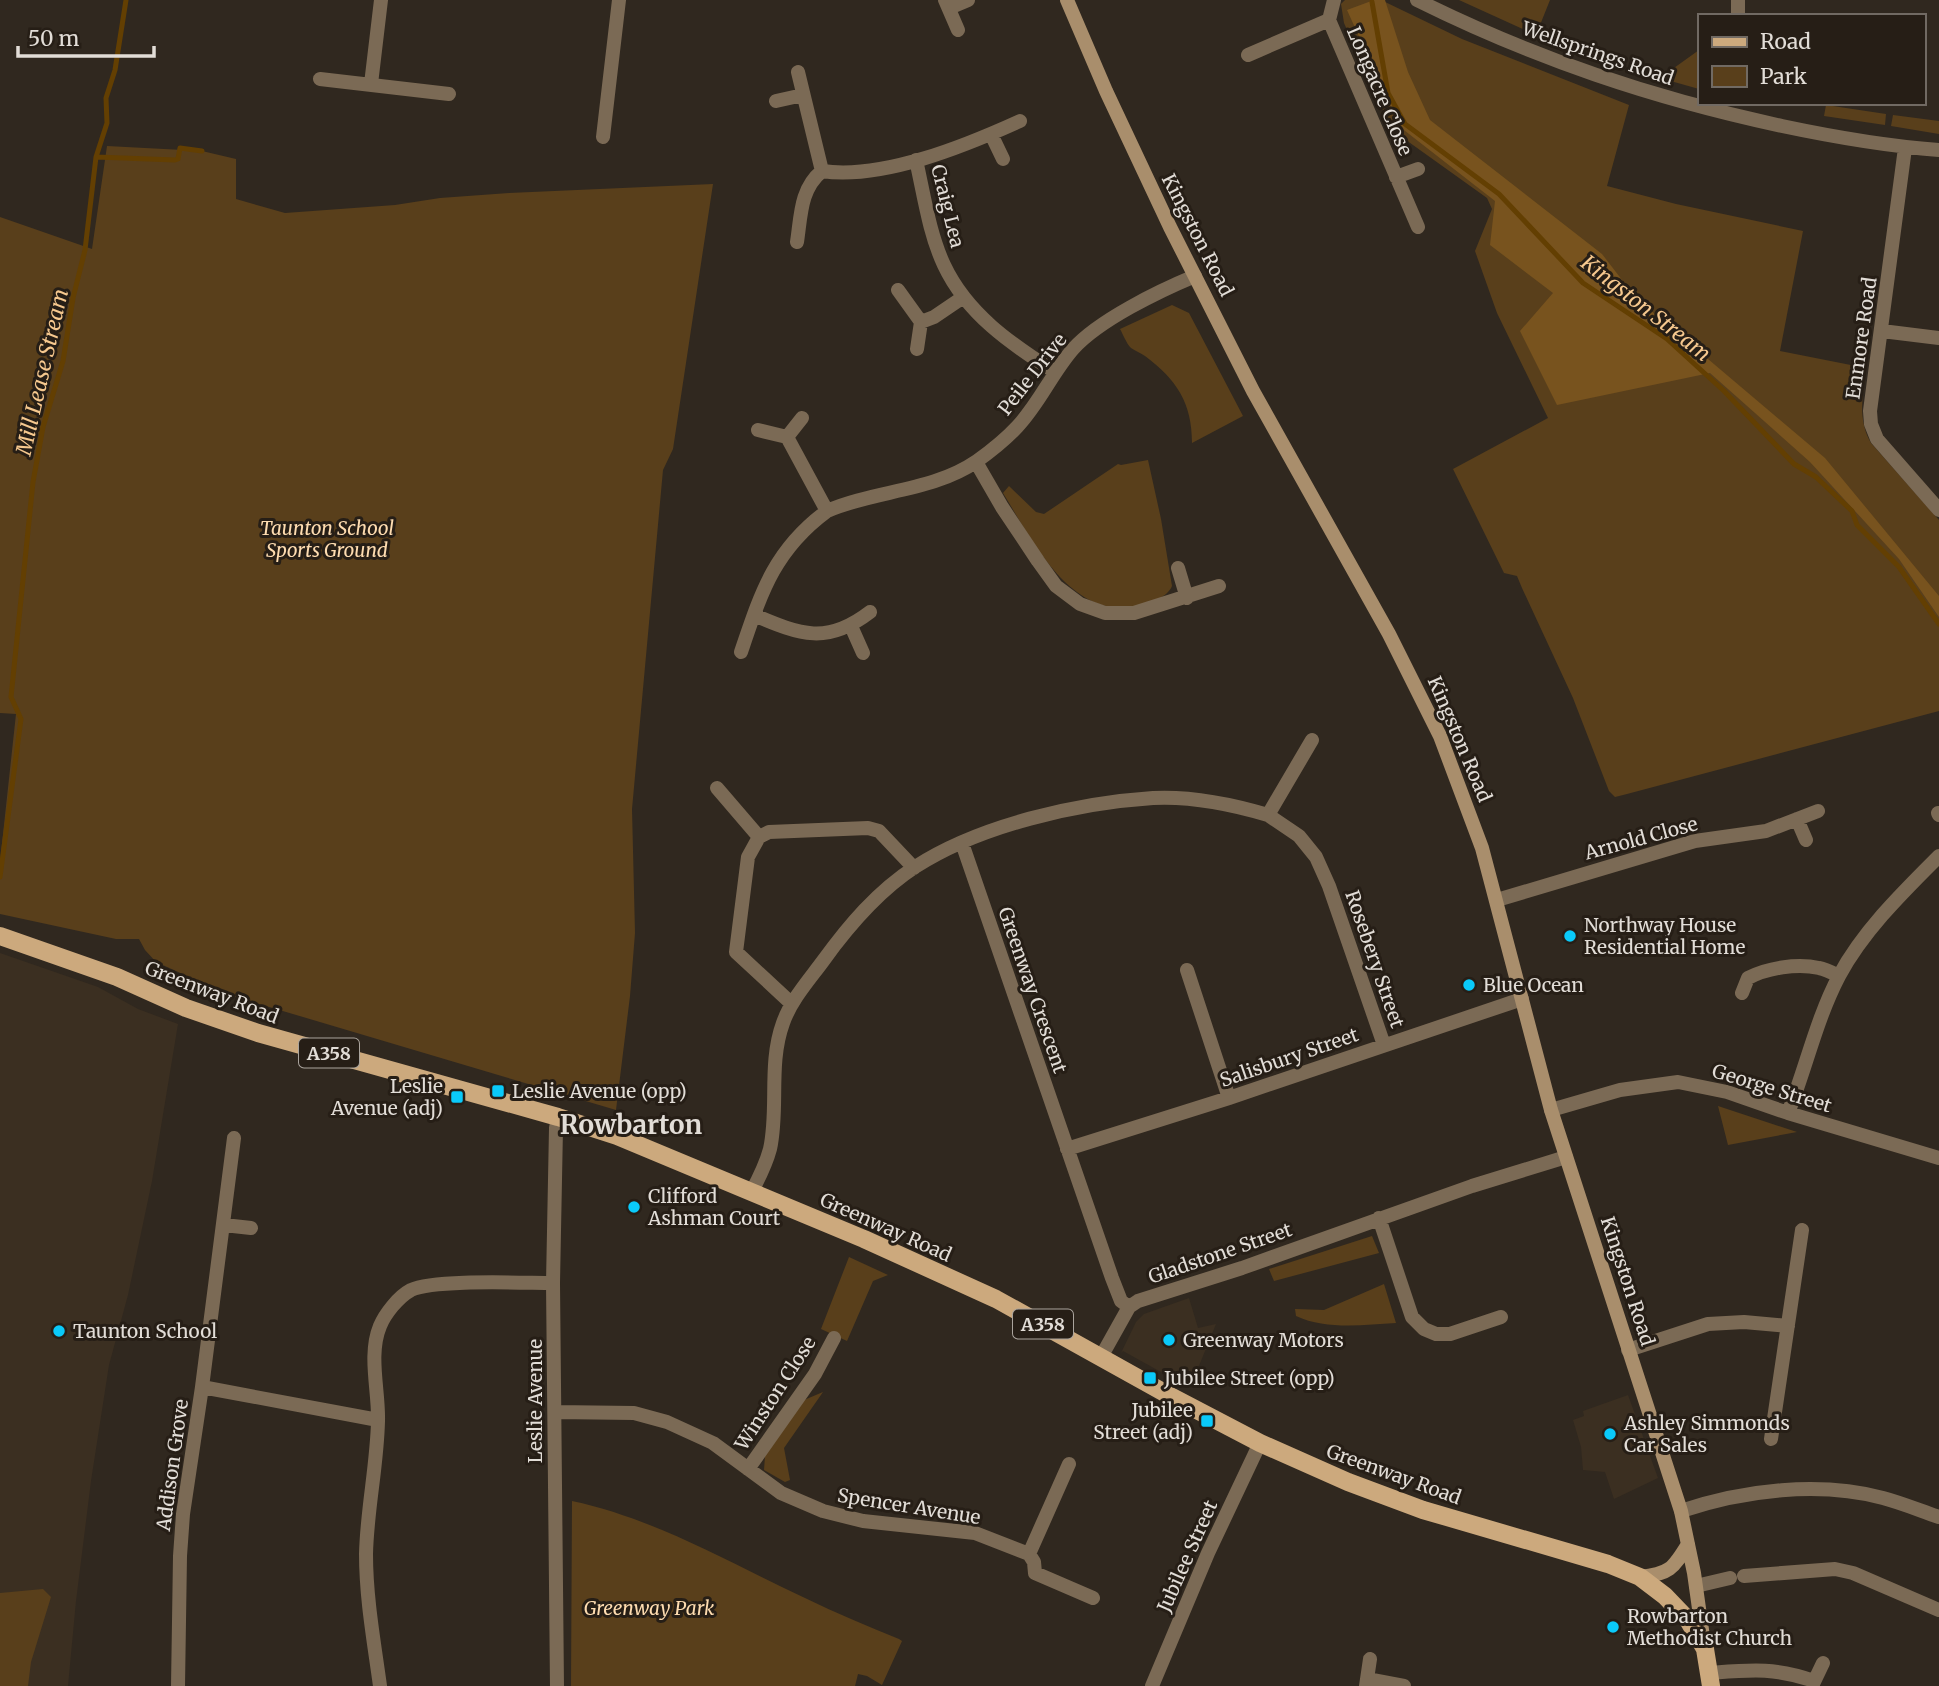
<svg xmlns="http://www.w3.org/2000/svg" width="1939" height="1686" viewBox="0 0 1939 1686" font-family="Merriweather,serif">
<rect width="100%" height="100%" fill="#30281f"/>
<!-- built -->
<path fill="#3b2f21" d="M0,953L98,987L138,1009L178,1024L152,1181L128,1295L109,1365L91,1481L76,1601L68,1686H0Z
M1189,1298L1198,1328L1216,1324L1190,1388L1123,1351L1121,1353L1136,1322L1144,1314Z
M1628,1395L1658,1478L1614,1499L1605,1472L1583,1470L1581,1447L1573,1420L1584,1416L1583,1411Z"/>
<!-- green -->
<path fill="#593f1b" d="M1345,0H1381L1462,39L1629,105L1607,186L1676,204L1803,231L1780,351L1866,368C1863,394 1857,419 1871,443L1939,520V711L1627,794L1615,797L1609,791L1573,698L1522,588L1517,576L1504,573L1453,469L1548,418L1497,313L1475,251L1492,209L1487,198L1392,130L1344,23L1341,4Z
M1459,0H1550L1536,35Z
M1699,50V89L1660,78Z
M1826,105L1886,114L1885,125L1824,116Z
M1893,115L1939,121V134L1891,126Z
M107,146L202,151L236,159V199L285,213L395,205L440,198L509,193L713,184L673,449L663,470L632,809L635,933L630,996L616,1110L229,995L156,962L145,950L139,939H116L0,914V862L16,714L0,713V217L92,249Z
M1172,305L1189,313L1243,416L1192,443C1192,403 1177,380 1145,356C1141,353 1135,351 1131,348C1126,343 1123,334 1120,329Z
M1148,460L1161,519L1172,586C1167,598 1152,601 1140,605C1073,624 1032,540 1003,493L1009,486L1036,512L1044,514L1118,464L1121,465Z
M1718,1106L1797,1132L1728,1145Z
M1372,1236L1379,1253L1274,1281L1269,1269Z
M849,1257L888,1275L873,1281L847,1341L821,1329Z
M1384,1284L1396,1323C1363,1325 1326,1330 1296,1316L1295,1309L1324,1310Z
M823,1392L784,1448L790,1480L785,1482L764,1470L765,1456L804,1400Z
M572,1501C656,1519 728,1562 805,1598C836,1613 867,1626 899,1639L902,1641L882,1685L867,1676L858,1674L855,1686H571Z
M43,1589L51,1597L31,1662L28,1686H0V1593Z"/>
<!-- forest -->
<path fill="#78531e" d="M1374,0H1385L1408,72L1430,120L1602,254L1636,298L1825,458L1939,596V617L1899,559L1810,462L1710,373L1557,405L1520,331L1553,293L1490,245L1495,201L1400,127L1347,10Z"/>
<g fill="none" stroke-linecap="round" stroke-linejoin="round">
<!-- stream -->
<path stroke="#633f02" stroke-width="5" d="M1372,2L1388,93L1405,124L1499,194L1583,283L1667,339L1724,391L1794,464L1816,477L1852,511L1857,525L1899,567L1939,624
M96,157L175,160L178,159L180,148L202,151
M0,877L21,719L11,697L33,482L43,427L63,361L73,298L85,250L96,157L107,123L106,98L115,70L126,0"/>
<!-- street -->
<path stroke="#7b6a55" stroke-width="14" d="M945,0L958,30
M1334,0L1329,20L1418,227
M1417,0C1536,59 1652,98 1782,126C1834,137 1886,146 1939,150
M949,8L968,0
M1738,16V0
M1248,55L1329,20
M798,72L822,171C882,180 965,146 1020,121
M320,79L449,94
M371,84L381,0
M776,101L803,95
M991,134L1003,159
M603,137L619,0
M1905,148L1870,411L1871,424L1877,439L1939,510
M916,160C924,195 929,233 944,265C967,314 1011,344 1055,372
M1396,177L1418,169
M797,242C801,216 800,189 822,171
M898,290L921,322L934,317L962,298
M1882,331L1939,338
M917,349L921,322
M787,437L802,418
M976,462L1002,507L1038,561L1056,586L1080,604L1105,613H1134L1219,586
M827,511C875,490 932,492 977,461C991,451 1005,440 1017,427C1039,404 1052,373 1073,349C1099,320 1159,291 1195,276
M1178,568L1187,598
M754,615C801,635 827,645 870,612
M851,626L863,653
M741,652C761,593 774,550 827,511L787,437L758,430
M717,788L759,837
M1938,813L1939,815
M1268,815L1299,836L1316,857L1329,886L1384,1045
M1797,819L1806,840
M962,843L1112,1278L1121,1301L1129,1307
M1497,900L1695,841L1766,831L1818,811
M1187,970L1229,1098
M1742,993L1748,978C1767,968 1797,963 1819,968C1825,969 1833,973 1839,976
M792,1004L736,952L748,857L759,837L769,832L868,828L879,831L914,868
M1551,1110L1620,1090L1678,1082L1727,1092L1788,1113L1939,1158
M1788,1113C1806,1068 1816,1020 1839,976C1863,931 1903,892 1939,856
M1067,1149L1229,1098L1522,999
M751,1193C758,1180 766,1164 770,1149C779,1109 768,1064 783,1023C791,1000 809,980 823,961C849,925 878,891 915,867C980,825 1077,803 1153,798C1192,796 1231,804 1268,815L1312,740
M1379,1218L1412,1317L1424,1329L1436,1334H1450L1501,1317
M224,1225L251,1228
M1628,1350L1708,1324L1744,1322L1788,1326
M1101,1357L1129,1307L1138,1301L1242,1268L1472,1186L1566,1157
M202,1387L234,1138
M555,1412L634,1413L667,1422L713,1443L781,1493L823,1511L863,1521L975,1533L1029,1554L1034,1562L1035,1573L1093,1598
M1771,1439L1802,1230
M748,1469L815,1374L834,1338
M1681,1511C1744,1490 1819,1481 1883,1498C1902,1503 1921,1511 1939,1517
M1029,1554L1069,1464
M1744,1576L1835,1569L1853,1573L1939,1610
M1696,1586L1730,1578
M1708,1673C1750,1670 1774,1667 1814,1681
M1367,1679L1404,1686
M178,1686L180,1556L183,1514L202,1387L378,1420
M380,1686C374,1642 366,1598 366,1554C367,1509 377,1466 378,1421C379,1391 368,1355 380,1326C385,1314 398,1297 411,1290C434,1279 523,1283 553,1283
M557,1686L553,1283L556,1128L558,1117
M1152,1686L1208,1553L1260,1443
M1366,1686L1370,1659
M1812,1686L1823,1663"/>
<!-- secondary -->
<path stroke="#a98e6c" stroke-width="14" d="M1067,0L1106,91L1170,227L1253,391L1389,634L1440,736L1482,848L1551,1110L1681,1511L1694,1573L1704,1644
M1640,1577C1669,1574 1673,1569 1688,1544"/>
<!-- primary -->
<path stroke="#cca97d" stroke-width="18" d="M0,936L117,977L186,1008L258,1033L558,1117L617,1136L864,1239L996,1299L1172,1397L1260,1443L1348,1482L1423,1510L1608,1564L1640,1577L1665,1596L1688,1620L1705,1649L1711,1686"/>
</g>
<!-- markers -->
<g fill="#0acafa" stroke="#261e16" stroke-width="2.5">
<circle cx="1570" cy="936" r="7"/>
<circle cx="1469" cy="985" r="7"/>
<rect x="491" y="1084" width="14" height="14" rx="3.5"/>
<rect x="450" y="1090" width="14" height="14" rx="3.5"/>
<circle cx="634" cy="1207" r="7"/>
<circle cx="59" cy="1331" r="7"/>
<circle cx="1169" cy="1340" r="7"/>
<rect x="1143" y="1371" width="14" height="14" rx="3.5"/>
<rect x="1200" y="1414" width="14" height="14" rx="3.5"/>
<circle cx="1610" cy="1434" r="7"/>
<circle cx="1613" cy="1627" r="7"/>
</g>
<g text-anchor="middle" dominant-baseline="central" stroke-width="6" stroke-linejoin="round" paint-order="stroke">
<!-- shield labels -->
<g fill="#261e16" stroke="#aaa49d" stroke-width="2">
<rect x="299" y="1038.5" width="60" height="29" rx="5"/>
<rect x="1013" y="1309.5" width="60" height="29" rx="5"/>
</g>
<g font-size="18" font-weight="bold" fill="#e2ddd7">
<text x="329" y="1053">A358</text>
<text x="1043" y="1324">A358</text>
</g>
<!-- street labels -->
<g font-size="19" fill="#e2ddd7" stroke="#261e16">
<text transform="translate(1598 53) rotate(19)">Wellsprings Road</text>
<text transform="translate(1380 91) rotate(67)">Longacre Close</text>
<text transform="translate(948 206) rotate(76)">Craig Lea</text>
<text transform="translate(1198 235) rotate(63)">Kingston Road</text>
<text transform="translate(1861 338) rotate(-82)">Enmore Road</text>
<text transform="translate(1032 374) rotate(-52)">Peile Drive</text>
<text transform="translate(1460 739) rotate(67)">Kingston Road</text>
<text transform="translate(1641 838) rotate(-15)">Arnold Close</text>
<text transform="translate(1375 959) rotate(71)">Rosebery Street</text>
<text transform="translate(1033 990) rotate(71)">Greenway Crescent</text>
<text transform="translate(212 992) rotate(21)">Greenway Road</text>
<text transform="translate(1289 1057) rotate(-19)">Salisbury Street</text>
<text transform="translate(1772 1088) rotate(17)">George Street</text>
<text transform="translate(886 1227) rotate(24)">Greenway Road</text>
<text transform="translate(1220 1253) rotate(-19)">Gladstone Street</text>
<text transform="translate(1628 1281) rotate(72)">Kingston Road</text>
<text transform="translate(775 1393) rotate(-57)">Winston Close</text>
<text transform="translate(535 1401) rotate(-90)">Leslie Avenue</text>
<text transform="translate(172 1465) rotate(-82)">Addison Grove</text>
<text transform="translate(1394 1474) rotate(20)">Greenway Road</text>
<text transform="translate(909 1506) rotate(9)">Spencer Avenue</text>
<text transform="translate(1187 1556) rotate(-66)">Jubilee Street</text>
</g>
<!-- park labels -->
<g font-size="19" font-style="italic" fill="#fedcb0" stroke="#261e16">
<text x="327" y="528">Taunton School<tspan x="327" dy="22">Sports Ground</tspan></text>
<text x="649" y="1608">Greenway Park</text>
</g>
<!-- poi labels -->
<g font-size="19" fill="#e2ddd7" stroke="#261e16" text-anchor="start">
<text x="1584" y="925">Northway House<tspan x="1584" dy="22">Residential Home</tspan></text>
<text x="1483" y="985">Blue Ocean</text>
<text x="443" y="1086" text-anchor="end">Leslie<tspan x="443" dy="22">Avenue (adj)</tspan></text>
<text x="512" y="1091">Leslie Avenue (opp)</text>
<text x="648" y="1196">Clifford<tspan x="648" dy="22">Ashman Court</tspan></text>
<text x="73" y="1331">Taunton School</text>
<text x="1183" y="1340">Greenway Motors</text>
<text x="1164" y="1378">Jubilee Street (opp)</text>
<text x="1193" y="1410" text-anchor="end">Jubilee<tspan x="1193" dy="22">Street (adj)</tspan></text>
<text x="1624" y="1423">Ashley Simmonds<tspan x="1624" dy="22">Car Sales</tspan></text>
<text x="1627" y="1616">Rowbarton<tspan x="1627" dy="22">Methodist Church</tspan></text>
</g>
<!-- water labels -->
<g font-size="21" font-style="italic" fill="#f6c88e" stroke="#261e16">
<text transform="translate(1646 308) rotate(38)">Kingston Stream</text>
<text transform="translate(42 372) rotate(-77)">Mill Lease Stream</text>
</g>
<!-- district labels -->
<g font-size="26" font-weight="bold" fill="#e2ddd7" stroke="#261e16">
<text x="631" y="1124">Rowbarton</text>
</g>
</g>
<!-- legend -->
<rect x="1698" y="14" width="228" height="91" fill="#261e16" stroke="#716a63" stroke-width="2"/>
<rect x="1712" y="37" width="35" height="10" fill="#cca97d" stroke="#716a63" stroke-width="2"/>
<text x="1760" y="49" font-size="21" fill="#e2ddd7">Road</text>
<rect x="1712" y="66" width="35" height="21" fill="#593f1b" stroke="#716a63" stroke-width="2"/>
<text x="1760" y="84" font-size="21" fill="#e2ddd7">Park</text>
<!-- scale -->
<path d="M18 46v10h136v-10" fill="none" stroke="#e2ddd7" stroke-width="3.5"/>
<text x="28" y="46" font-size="21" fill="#e2ddd7" stroke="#261e16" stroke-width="5" paint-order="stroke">50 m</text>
</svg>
